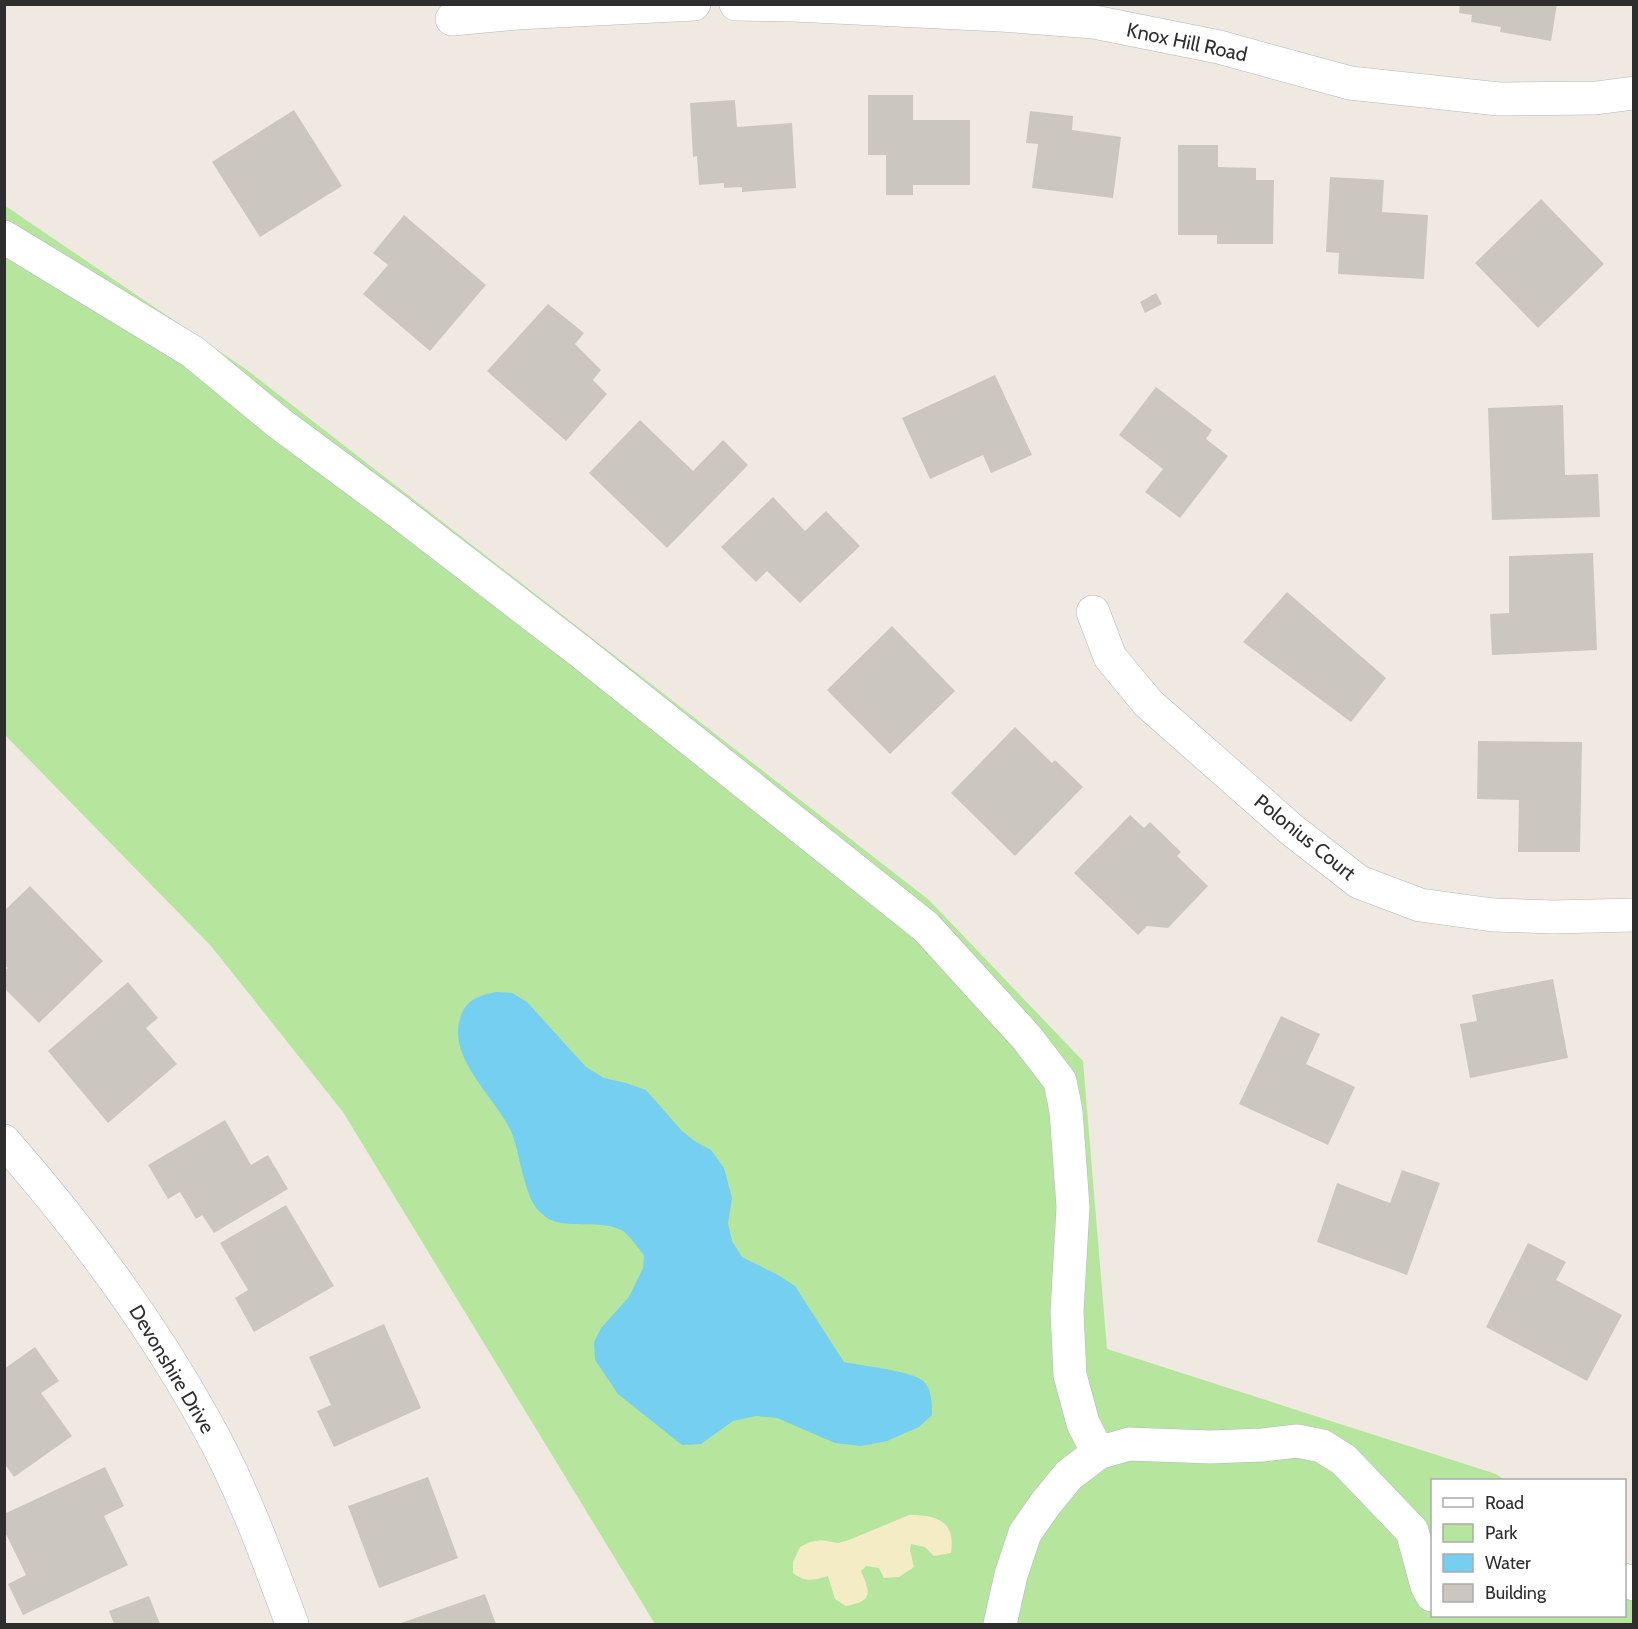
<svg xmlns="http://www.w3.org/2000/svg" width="1638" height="1629" viewBox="0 0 1638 1629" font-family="Cabin,sans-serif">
<rect width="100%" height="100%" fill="#efe9e1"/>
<!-- green -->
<path fill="#b6e59e" d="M4,205L247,370L929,900L1083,1061L1107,1349L1496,1474L1505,1480H1432V1616H1624L1625,1563L1633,1569V1624H655L343,1112L211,946L5,735Z"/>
<!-- sand -->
<path fill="#f3ecc5" d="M909,1515C936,1515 956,1520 951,1553L934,1556L925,1547L911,1544L910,1550L914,1567L899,1577L884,1578L879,1568L866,1566L861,1571C871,1594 873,1601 846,1606L835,1599L828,1576C813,1581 805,1582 793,1573V1562L800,1547L810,1542L821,1540L838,1543L849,1540Z"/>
<!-- water -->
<path fill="#75cff0" d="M497,992L512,993L527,1002L586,1067L604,1078L626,1083L646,1090L682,1131L696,1142L711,1150L724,1168L732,1198L728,1223L732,1241L742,1257L778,1275L795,1286L844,1362C862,1366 907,1370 922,1380C932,1388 932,1403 932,1415L919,1427L887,1441L861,1446L835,1443L777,1418L756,1416L733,1421L701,1444L682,1445L618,1394L595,1360L594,1342L601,1328L629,1297L643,1268L644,1255C638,1248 630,1236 623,1231C602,1219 571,1229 551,1220C547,1219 543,1214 540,1212C524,1198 520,1152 511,1131C495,1097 448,1059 460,1019C465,1000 479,995 497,992Z"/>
<!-- building -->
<path fill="#cbc7bf" d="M1460,4H1557L1551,41L1500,32L1501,27L1471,22L1472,15L1459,13Z
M868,95H913V120H970V185H913V195H886V155H868Z
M735,100L737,127L792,123L796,188L742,192V187L724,188V183L699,185L697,156L693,157L690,103Z
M294,110L342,186L260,237L212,162Z
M1030,111L1073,116L1072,130L1121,137L1113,198L1032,188L1038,144L1026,143Z
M1178,145H1218V167L1256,168V180H1274L1273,244H1217V235H1178Z
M1330,177L1384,180L1382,212L1428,215L1424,279L1338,274L1339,253L1326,252Z
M1541,199L1604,264L1538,328L1475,263Z
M404,215L486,285L430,351L363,294L388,265L373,253Z
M1156,293L1162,304L1145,313L1140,302Z
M548,304L584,333L575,344L601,370L593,380L607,394L566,441L487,371Z
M995,375L1032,455L991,473L983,455L930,479L902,418Z
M1156,387L1212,430L1206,439L1228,456L1180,518L1145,492L1163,469L1119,435Z
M1563,405L1565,475L1598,474L1600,517L1492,520L1488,408Z
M640,420L693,471L723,440L748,465L667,548L589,473Z
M773,497L805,531L826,511L860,546L800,603L767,571L756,582L721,547Z
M1593,553L1597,650L1492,655L1490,614L1509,613V556Z
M1287,592L1386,678L1351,722L1243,642Z
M892,626L955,691L890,754L827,690Z
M1015,727L1052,763L1055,760L1083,787L1015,856L951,793Z
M1478,741L1582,742L1580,852H1518L1519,800L1477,799Z
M1130,815L1144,828L1150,822L1181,852L1177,856L1208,886L1168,928L1147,926L1138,935L1074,873Z
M30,886L103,961L39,1023L4,988V971L8,968L4,965V911Z
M1553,979L1568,1058L1470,1078L1460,1024L1477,1021L1472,995Z
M128,982L158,1018L146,1028L177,1064L108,1123L48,1051Z
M1281,1016L1320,1034L1306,1064L1355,1087L1328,1145L1239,1104Z
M225,1120L251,1165L268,1155L288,1189L214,1233L202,1215L196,1219L180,1192L168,1199L148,1165Z
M1402,1170L1440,1183L1407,1275L1317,1242L1337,1183L1390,1203Z
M286,1205L334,1286L254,1332L235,1298L248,1290L220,1243Z
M1528,1243L1566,1262L1556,1280L1622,1315L1587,1381L1486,1327Z
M384,1324L421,1408L334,1447L317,1411L331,1405L309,1357Z
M35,1347L59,1381L41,1393L72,1436L14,1477L4,1463V1369Z
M105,1467L124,1506L104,1516L128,1565L23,1615L8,1584L26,1575L4,1530V1514Z
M428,1477L458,1558L379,1588L348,1506Z
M485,1594L496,1624H398Z
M149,1596L160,1624H114L109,1611Z"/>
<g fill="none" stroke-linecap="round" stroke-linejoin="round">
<defs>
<path id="minor" d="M736,4L794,5L1001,15L1094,22L1219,47L1350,83L1499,99L1596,98L1634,93
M452,19L517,13L694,4
M4,237L193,352L279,423L395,509L581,652L926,927L1027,1038L1060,1081L1066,1111L1073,1207L1067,1312L1070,1375L1083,1423L1098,1453
M1093,612L1110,657L1148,703L1292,830L1359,882L1420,905L1493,915L1553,917L1634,915
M4,1141C81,1229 150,1321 206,1423C242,1487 267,1556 292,1624
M1624,1580L1634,1584
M1000,1624L1011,1575L1025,1533L1046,1503L1069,1475L1098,1453L1129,1444L1210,1447L1263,1445L1297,1441L1322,1446L1344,1460L1412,1531L1427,1586L1432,1595"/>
</defs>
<!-- minor casing -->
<use href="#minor" stroke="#b4b7c1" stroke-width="34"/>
<!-- minor -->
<use href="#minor" stroke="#fff" stroke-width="33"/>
</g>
<g text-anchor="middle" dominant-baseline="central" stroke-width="4.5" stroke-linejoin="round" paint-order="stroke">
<!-- street labels -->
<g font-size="20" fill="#2e2e2e" stroke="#fff">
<text transform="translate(1187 42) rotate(12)">Knox Hill Road</text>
<text transform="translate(1305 837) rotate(39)">Polonius Court</text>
<text transform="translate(172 1369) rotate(59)">Devonshire Drive</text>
</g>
</g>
<!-- border -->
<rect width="1638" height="1629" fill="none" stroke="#2e2e2e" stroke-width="12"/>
<!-- legend -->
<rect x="1431" y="1479" width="195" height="138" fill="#ffffff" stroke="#ababab" stroke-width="1.5"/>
<rect x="1443" y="1498" width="30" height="9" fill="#ffffff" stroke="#ababab" stroke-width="1.5"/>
<text x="1485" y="1509" font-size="18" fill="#2e2e2e">Road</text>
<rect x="1443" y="1524" width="30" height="18" fill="#b6e59e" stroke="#ababab" stroke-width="1.5"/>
<text x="1485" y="1539" font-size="18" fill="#2e2e2e">Park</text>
<rect x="1443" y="1554" width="30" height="18" fill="#75cff0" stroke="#ababab" stroke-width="1.5"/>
<text x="1485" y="1569" font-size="18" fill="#2e2e2e">Water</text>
<rect x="1443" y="1584" width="30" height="18" fill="#cbc7bf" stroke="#ababab" stroke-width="1.5"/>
<text x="1485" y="1599" font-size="18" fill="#2e2e2e">Building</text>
</svg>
